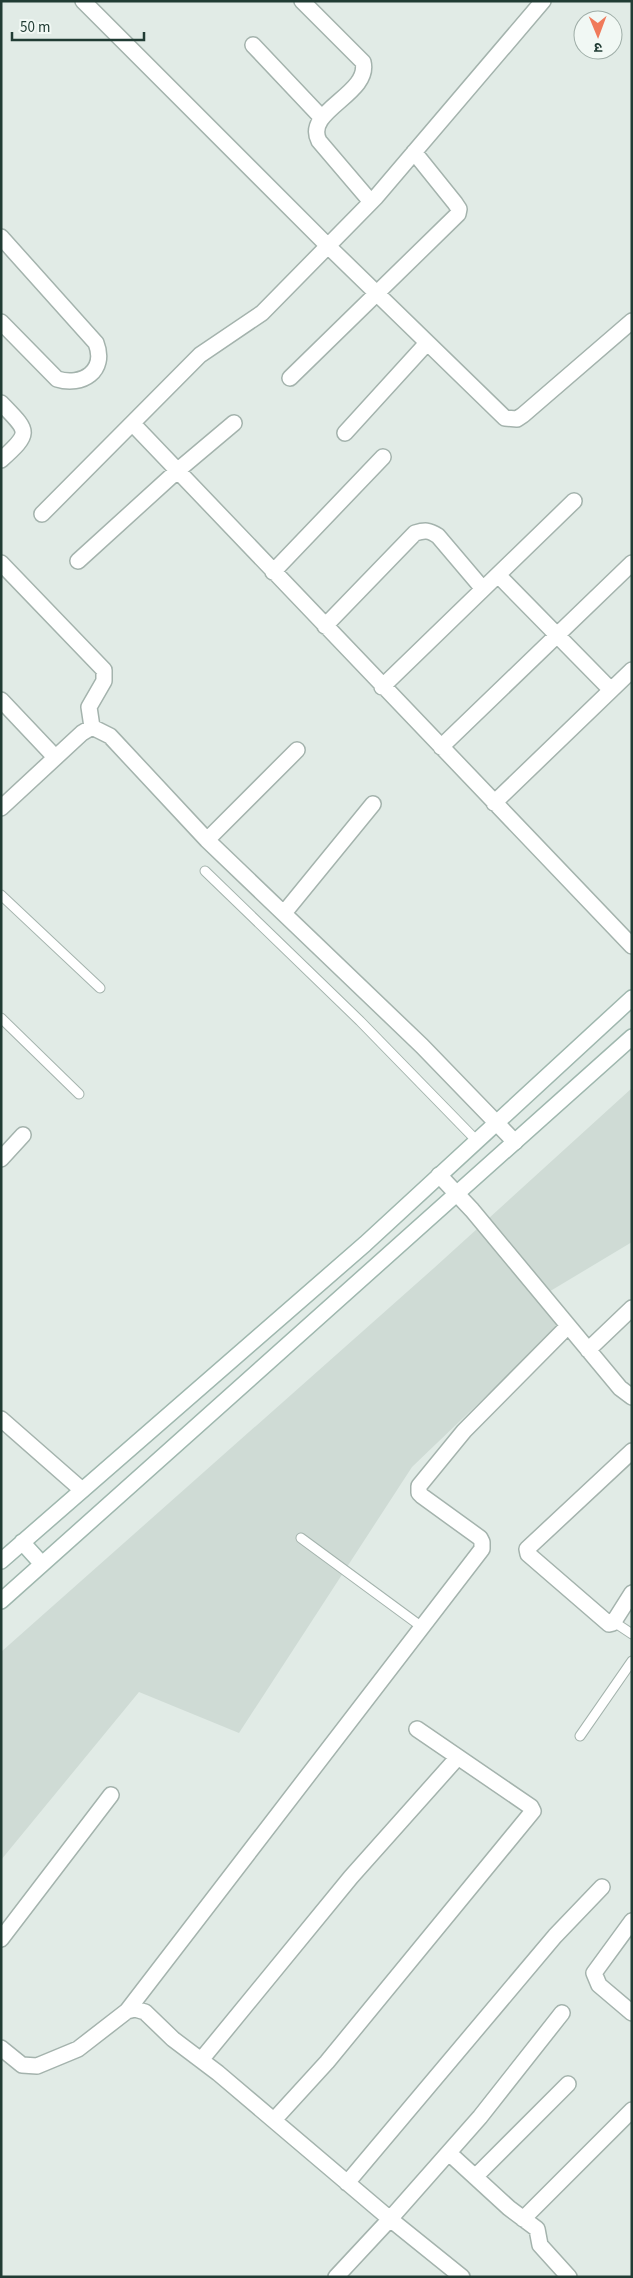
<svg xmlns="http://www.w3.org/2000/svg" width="633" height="2278" viewBox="0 0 633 2278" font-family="'Source Sans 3','Noto Sans Devanagari',sans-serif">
<rect width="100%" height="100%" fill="#e1ebe6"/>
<!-- built -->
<path fill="#cfdbd5" d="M632,1088V1242L537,1299L562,1323L412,1467L239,1733L139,1692L1,1860V1652L434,1268Z"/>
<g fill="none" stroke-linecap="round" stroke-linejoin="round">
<defs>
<path id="lane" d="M205,871L360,1021L477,1141
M1,895L100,988
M1,1018L79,1094
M301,1538L422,1627
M614,1622L632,1634
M580,1736L632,1661"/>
<path id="street" d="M83,1L327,245L505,418L517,419L523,415L632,321
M302,1L363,62C371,94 303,111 319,141L371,202
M253,45L322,118
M1,237L96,343C107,371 82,387 57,379L1,322
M290,378L458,214L459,209L455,203L414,152
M1,403C29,432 32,432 1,460
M133,424L632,946
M345,433L427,343
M42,514L200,355L262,313L376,197L543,1
M78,561L177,471L234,423
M1,563L104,670V681L89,707L92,727
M273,572L383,457
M498,575L611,690
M325,626L415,533C425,530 429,530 438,536L483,589
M382,687L574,501
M1,700L55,757
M441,747L632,563
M494,803L632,670
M1,808L82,733L92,727L110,736L207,840L422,1046L515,1142
M207,840L297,750
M284,913L373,804
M1,1159L23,1135
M439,1175L472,1210L620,1388L632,1397
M588,1350L632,1308
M1,1419L82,1490
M632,1451L527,1549L528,1554L609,1624L613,1623L632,1593
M632,1921L594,1973L599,1985L632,2013
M1,1939L111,1795
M127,2011L482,1549V1542L480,1538L422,1496L419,1493V1486L464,1431L568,1326
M1,2048L22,2065L37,2066L78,2049L127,2011L135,2009L145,2012L173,2039L218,2073L390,2219L480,2117L562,2013
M201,2060L351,1877L458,1757
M274,2120L327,2062L533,1811L531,1807L417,1729
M449,2153L509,2208L537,2229L540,2245L569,2277
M475,2177L568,2084
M347,2183L555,1936L602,1887
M523,2219L632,2110
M336,2277L390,2219L462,2277"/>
<path id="secondary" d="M22,1542L42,1564
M1,1561L365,1244L632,998
M1,1601L632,1037"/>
</defs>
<!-- lane casing -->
<use href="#lane" stroke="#a4b3ad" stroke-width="11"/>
<!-- street casing -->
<use href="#street" stroke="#a4b3ad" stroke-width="18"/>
<!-- secondary casing -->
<use href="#secondary" stroke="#9fb7ae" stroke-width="18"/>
<!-- lane -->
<use href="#lane" stroke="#fff" stroke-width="9"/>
<!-- street -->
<use href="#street" stroke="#fff" stroke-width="15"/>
<!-- secondary -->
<use href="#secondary" stroke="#fff" stroke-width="15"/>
</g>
<!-- border -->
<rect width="633" height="2278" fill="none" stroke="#213c34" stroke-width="5"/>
<!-- north arrow -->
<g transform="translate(598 35) rotate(179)"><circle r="24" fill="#f1f8f4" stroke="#9eada7"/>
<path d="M0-4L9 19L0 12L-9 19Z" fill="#f07a5a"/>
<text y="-8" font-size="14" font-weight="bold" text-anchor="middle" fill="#213c34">उ</text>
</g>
<!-- scale -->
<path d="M12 32v8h132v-8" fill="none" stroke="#213c34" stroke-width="2.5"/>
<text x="20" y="32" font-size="15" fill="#213c34" stroke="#f1f8f4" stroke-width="4" paint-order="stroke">50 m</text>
</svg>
